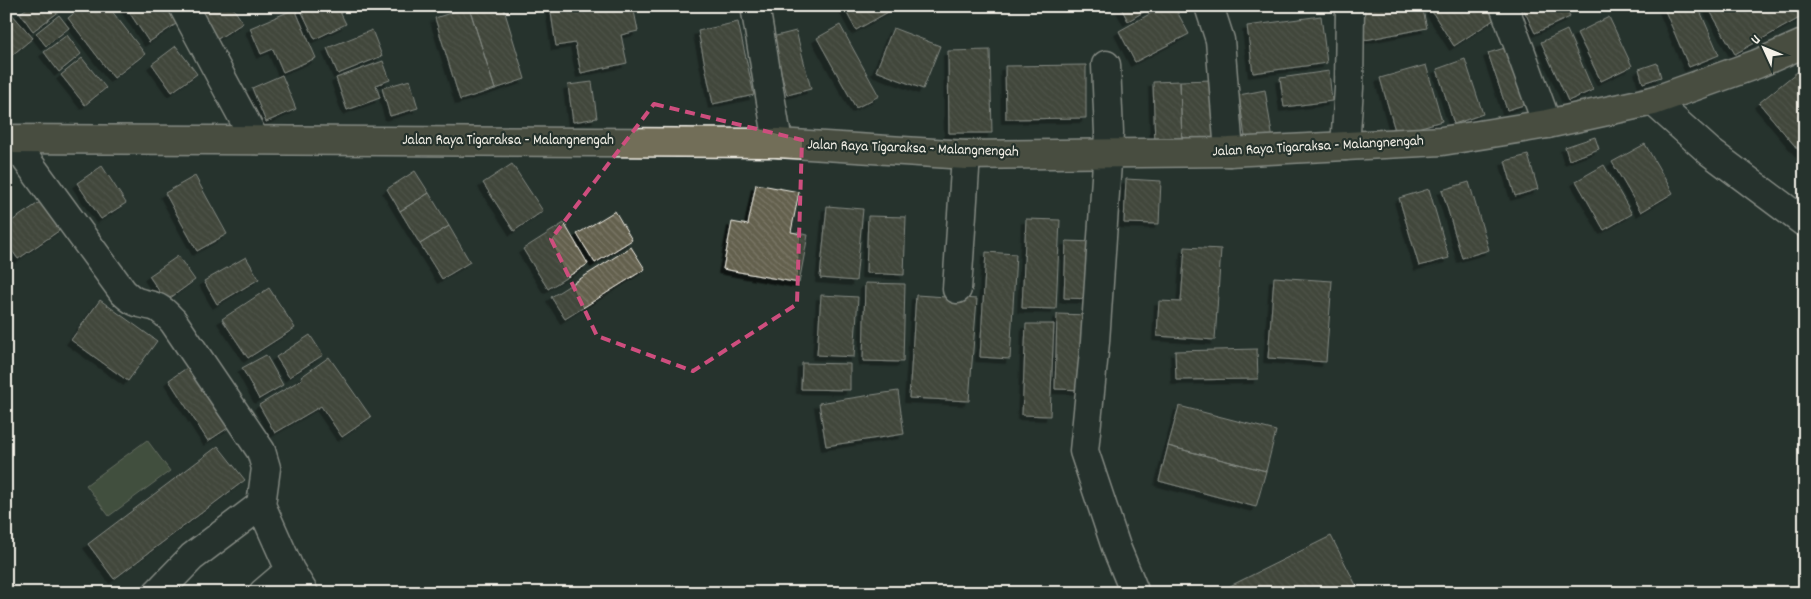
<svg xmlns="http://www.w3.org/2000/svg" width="1811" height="599" viewBox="0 0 1811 599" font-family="Dekko,sans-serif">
<defs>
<pattern id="building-back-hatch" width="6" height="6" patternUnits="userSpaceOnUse" patternTransform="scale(1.25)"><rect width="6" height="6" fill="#64614e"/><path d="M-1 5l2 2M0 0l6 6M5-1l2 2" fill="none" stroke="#7b7868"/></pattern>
<filter id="shadow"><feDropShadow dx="-4.5" dy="4.5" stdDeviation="0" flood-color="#0009"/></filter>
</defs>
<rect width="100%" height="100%" fill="#26332d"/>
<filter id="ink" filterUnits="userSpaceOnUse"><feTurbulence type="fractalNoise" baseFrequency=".02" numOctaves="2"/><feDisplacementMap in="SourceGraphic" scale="10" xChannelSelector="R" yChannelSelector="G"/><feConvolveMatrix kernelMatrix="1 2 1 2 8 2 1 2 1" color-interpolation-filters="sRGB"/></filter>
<g filter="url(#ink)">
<!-- garden -->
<path fill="#647152" stroke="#acb19d" d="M147,440L170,471L109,516L86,485Z"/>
<!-- building -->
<path fill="url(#building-back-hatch)" stroke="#f4f1e8" filter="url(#shadow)" d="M30,6H56L60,11L33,31L20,13Z
M83,6H108L145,54L114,78L68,18Z
M125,6H169L179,22L149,42Z
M194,6H232L243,23L216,40Z
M299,6H337L346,24L315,39Z
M503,6L525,79L495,89L469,7Z
M550,6H633L638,31L621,35L627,63L581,73L575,43L556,46Z
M843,6H899L856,30Z
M1120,6H1154L1128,21Z
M1164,6H1174L1189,34L1135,62L1119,31Z
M1359,6H1422L1427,28L1365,40Z
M1437,6H1491L1498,17L1454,46L1431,10Z
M1522,6H1565L1570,17L1535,33Z
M1663,6H1698L1719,55L1689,67Z
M1714,6H1798L1803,16L1735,54L1709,9Z
M469,7L495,89L460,100L435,18Z
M295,9L316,58L283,72L273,49L261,54L250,28Z
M10,12L33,38L6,60V15Z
M59,15L69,28L46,46L36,33Z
M1321,16L1327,63L1253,73L1247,26Z
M1609,17L1632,66L1601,81L1577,33Z
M738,22L754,95L713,104L698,31Z
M840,25L879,96L856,108L817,38Z
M893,28L940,46L923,89L876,71Z
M372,30L382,56L338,74L327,48Z
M1567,30L1593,90L1568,101L1541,42Z
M796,31L811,89L787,95L772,37Z
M67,35L81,54L59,72L44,52Z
M176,46L197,74L172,92L152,64Z
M1508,47L1527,104L1507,110L1488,53Z
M990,50L992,133H949L948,51Z
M82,58L106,88L85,105L61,75Z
M1465,59L1483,114L1454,124L1437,69Z
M383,61L390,80L376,85L380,98L347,110L336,78Z
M1657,63L1661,77L1643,83L1639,69Z
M1086,65V118L1006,119L1005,66Z
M1426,65L1442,121L1396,134L1380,78Z
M1329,71L1332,101L1284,107L1280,78Z
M1797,72L1805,82V158L1759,103Z
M282,75L296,109L266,122L252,88Z
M410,80L418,108L390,116L382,88Z
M1212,80L1214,142L1182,143L1180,81Z
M1180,81L1182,143L1155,145L1153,82Z
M592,82L597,118L573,122L568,85Z
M1265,90L1273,140L1246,144L1239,95Z
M1595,137L1599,149L1569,160L1565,147Z
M1645,144L1673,193L1641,212L1612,162Z
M1528,155L1538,189L1515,196L1505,161Z
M512,164L543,211L514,231L483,183Z
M1604,165L1632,214L1604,230L1576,181Z
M102,166L126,203L101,219L77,183Z
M415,171L429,193L400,211L387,189Z
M195,176L227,234L197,251L165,193Z
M1126,179L1161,181L1159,224L1124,223Z
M1469,182L1489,250L1462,258L1442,190Z
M756,184L799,192L791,232L808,235L799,283L723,269L732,222L748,225Z
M1429,189L1449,258L1419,266L1399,198Z
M429,193L449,226L420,244L400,211Z
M43,200L63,228L18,259L6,242V225Z
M827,206L863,209L856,281L820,278Z
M615,211L632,240L595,263L577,234Z
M868,216L906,217L904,275L866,273Z
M1026,219L1060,220L1056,309L1022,308Z
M564,223L588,264L548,289L523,249Z
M449,226L470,262L442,279L420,244Z
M1066,241L1095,242L1093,299L1064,298Z
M631,247L645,269L565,319L551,297Z
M1185,247L1221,249L1215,340L1157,336L1159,301L1181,302Z
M986,252L1016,254L1010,359L980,357Z
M178,256L195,280L166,301L149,276Z
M246,257L259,279L217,304L204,281Z
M1274,277L1332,281L1326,362L1268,358Z
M865,283L905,284L903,362L863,361Z
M269,288L295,328L248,358L222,319Z
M821,295L858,297L854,357L817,355Z
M916,295L977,299L969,401L909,398Z
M100,300L157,341L128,381L71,340Z
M1057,314L1089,315L1086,390L1055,389Z
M1026,324H1054L1050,416L1022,415Z
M310,335L323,355L289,377L276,357Z
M1257,349L1258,379L1176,380L1175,351Z
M266,355L283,385L259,399L242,368Z
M329,357L371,417L342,437L321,406L275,433L259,405L302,379L301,377Z
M802,363L850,364V390L801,389Z
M191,365L231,426L208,441L169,380Z
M898,391L904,434L826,446L819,403Z
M1179,406L1276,431L1266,471L1168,446Z
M218,446L245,480L114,579L88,544Z
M1168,446L1266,471L1256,507L1159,481Z
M1331,536L1360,593H1233L1230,586Z"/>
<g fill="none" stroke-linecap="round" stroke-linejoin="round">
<defs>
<path id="minor" d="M183,6L255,140
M755,6L778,143
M1209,6L1220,40L1229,152
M1504,6L1547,124
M1106,65L1109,133L1095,342L1084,451L1116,547L1135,593
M1653,101L1710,152L1805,223
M12,140L123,292C136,304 137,302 153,306C161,308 167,315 173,321L261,451L266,468L261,505L290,570L304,593
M1345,146L1349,88L1350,6
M957,289L966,155
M157,593L192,557L261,505
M263,593L290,570"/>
<path id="major" d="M6,139L778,143L966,155L1229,152L1442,141L1547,124L1653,101L1757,64L1805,43"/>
</defs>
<!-- minor casing -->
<use href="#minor" stroke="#f4f1e8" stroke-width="31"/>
<!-- major casing -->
<use href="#major" stroke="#f4f1e8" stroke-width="31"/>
<!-- minor -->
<use href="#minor" stroke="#26332d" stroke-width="28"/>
<!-- major -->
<use href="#major" stroke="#726e59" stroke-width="28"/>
</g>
</g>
<!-- marked area -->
<path d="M0 0H1811V599H0ZM654,104L802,140L797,304L693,371L597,336L551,239Z" fill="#26332d" fill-opacity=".55" fill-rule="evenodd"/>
<path fill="none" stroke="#ce4e7e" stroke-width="4" stroke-dasharray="10 6" stroke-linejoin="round" d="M654,104L802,140L797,304L693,371L597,336L551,239Z"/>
<g text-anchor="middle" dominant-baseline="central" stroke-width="4.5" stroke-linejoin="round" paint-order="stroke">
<!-- street labels -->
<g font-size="15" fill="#f4f1e8" stroke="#26332d">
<text x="508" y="141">Jalan Raya Tigaraksa - Malangnengah</text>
<text transform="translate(1318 147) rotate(-3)">Jalan Raya Tigaraksa - Malangnengah</text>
<text transform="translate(913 149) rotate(2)">Jalan Raya Tigaraksa - Malangnengah</text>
</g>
</g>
<!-- margin -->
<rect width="1811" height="599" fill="none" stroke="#26332d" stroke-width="25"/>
<rect x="12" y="12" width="1786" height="574" fill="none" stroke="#f4f1e8" stroke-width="2" filter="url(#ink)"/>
<!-- north arrow -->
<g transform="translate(1764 48) rotate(314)" stroke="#26332d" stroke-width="4" paint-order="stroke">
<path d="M0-4L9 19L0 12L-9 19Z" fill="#f4f1e8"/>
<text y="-8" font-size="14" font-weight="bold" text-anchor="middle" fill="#f4f1e8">U</text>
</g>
</svg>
